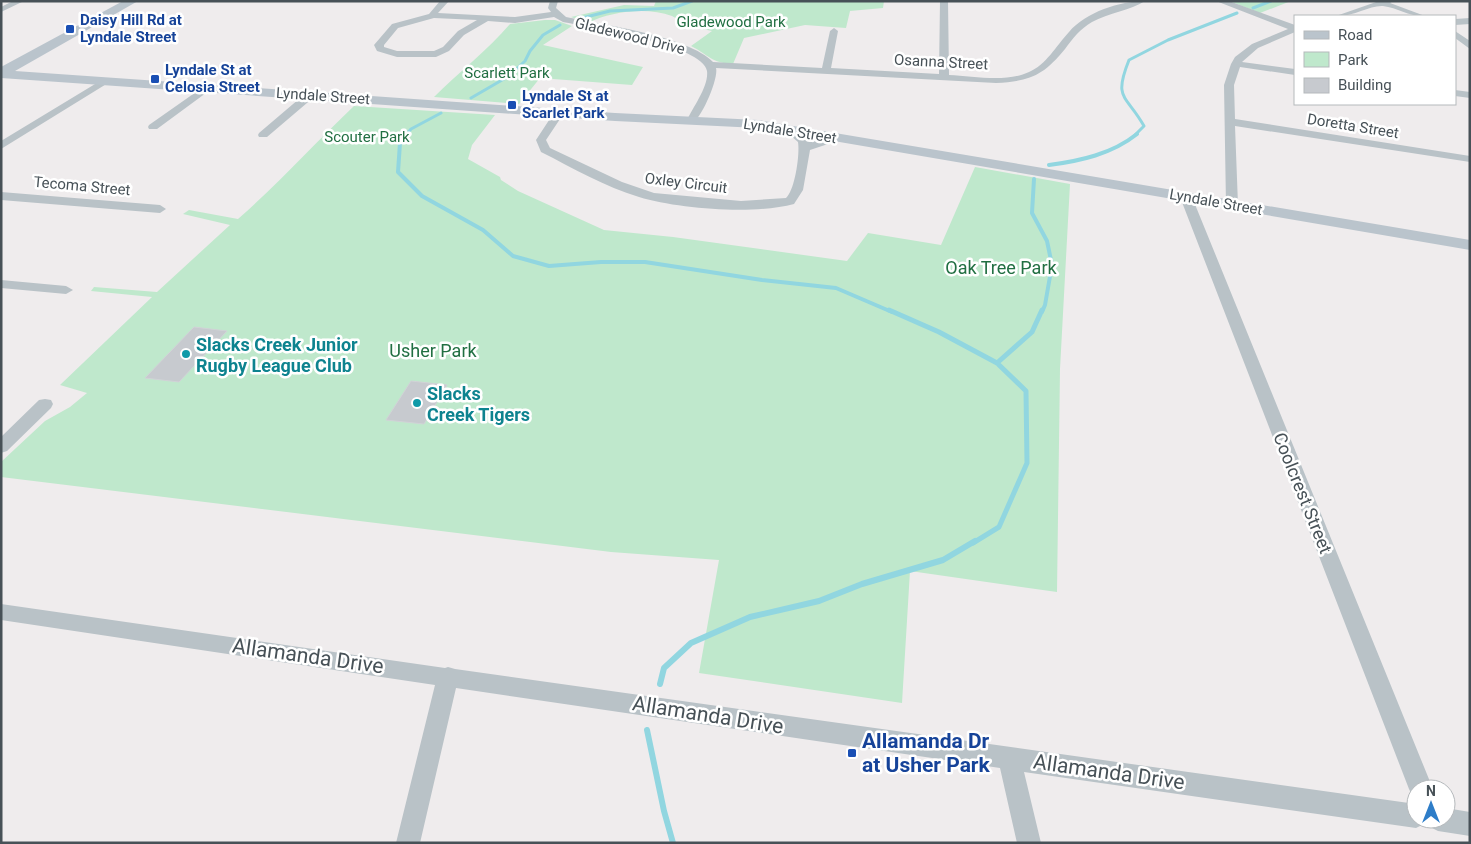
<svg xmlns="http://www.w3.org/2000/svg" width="1471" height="844" viewBox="0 0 1471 844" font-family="Roboto,sans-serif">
<rect width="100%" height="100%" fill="#efeced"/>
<!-- green -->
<path fill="#bfe8cc" d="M656,1H884L883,8L850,11L846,28L805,25L744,38L733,64C711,63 709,55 691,46L712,31C704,29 696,28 689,25C683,23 678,19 672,16C647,7 612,11 588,23L571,17L624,5L654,6Z
M1236,1H1291L1260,13L1232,2Z
M545,20H555L572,26L543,45L643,67L632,85L540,78L519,104L434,97C459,72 487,51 510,24Z
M354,106L495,115L472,145L468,159L500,177L501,180L518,191L604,230L673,237L847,261L868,233L941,245L975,167L1070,184L1060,369L1057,592L910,571L902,703L699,673L719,560L611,552L1,477V462L45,421L70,407L87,393L60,385L152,297L91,291L94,287L157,292L230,225L183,214L189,210L238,219C279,183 315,143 354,106Z"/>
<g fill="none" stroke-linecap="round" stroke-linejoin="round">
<!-- stream-far3 -->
<path stroke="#91d6e0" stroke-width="3" d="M1253,8L1271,1
M578,19L610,11L673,8L692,1
M471,98L509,76L525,61L530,51L543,35L560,25
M406,135L411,129L441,113
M1135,135L1144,126C1126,94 1113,100 1129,60L1168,40L1237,13"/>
<!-- stream-far2 -->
<path stroke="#91d6e0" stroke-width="4" d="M407,134L400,143L398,172L422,196L483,230L513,256L549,266L601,262H645L762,280L836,288L892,312
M1049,165C1080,161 1112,154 1137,134
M1034,179L1032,213L1047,241L1052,265L1045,305L1042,312"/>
<!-- stream-far1 -->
<path stroke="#91d6e0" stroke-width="5" d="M889,310L939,332L997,363L1026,391L1027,463L999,527L973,543
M997,363L1032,332L1042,310"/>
<!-- stream -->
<path stroke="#91d6e0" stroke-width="6" d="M660,684L664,668L691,643L750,617L819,601L862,584L943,560L975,541
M647,730L664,811L673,843"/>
</g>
<!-- building -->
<path fill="#c7cacf" stroke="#d1d3d7" d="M194,327L227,331L179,382L145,378Z
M411,381L447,385L424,424L386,420Z"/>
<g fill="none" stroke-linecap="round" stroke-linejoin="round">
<!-- street -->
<path fill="#b9c2c7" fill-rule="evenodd" d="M13,1H24L1,12V7Z
M440,1H449L438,13L515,17L551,12L548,8L550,1H558L556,8L566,17C604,25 688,36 713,62L822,68L830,31L834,28L838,31L831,68L939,74L940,1H948L949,75C973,76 1006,83 1029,72C1046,65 1056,46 1069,32C1086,12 1120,1 1145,1C1132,10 1108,13 1092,22C1080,29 1073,38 1065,49C1043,76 1030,81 996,83L716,68C719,78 701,120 692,123L687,120C693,107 709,86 707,71C704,45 588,27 563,22L554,17L515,23L488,21L464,35L449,51L436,57H397L377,51L374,45L392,24L429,14ZM434,18L477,20L458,31L443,47L434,51H397L384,47V45L398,28Z
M1216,1H1229L1295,25V32L1258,48L1242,62L1295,69V75L1240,67L1234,85L1235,119L1470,156V162L1235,126L1238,205L1236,208H1228L1226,205L1224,85L1231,64L1235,57L1252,44L1288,29Z
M1379,1H1393L1390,3L1425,16C1410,17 1398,8 1383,6C1370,5 1353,17 1336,16Z
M1470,18V24L1455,25V19Z
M1455,31L1470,41V49L1455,38Z
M105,78L110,81L108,83L1,149V141Z
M206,85L211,88L210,90L157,129H149L148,127L149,125Z
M1455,90L1470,92V98L1455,96Z
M310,92L314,93V97L267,137H259L258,135L259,133L306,93Z
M559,110L564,113L546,140L550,148L622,182L654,193L741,201L786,198C795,190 800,154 798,142L790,135L791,133C798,131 807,135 809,142L827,138L832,141L831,143L810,150L803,190L794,204C754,215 679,209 639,197C605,187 573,168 541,152L536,140L555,111Z
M1,192L160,205L166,209L160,213L1,200Z
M1186,193L1192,197L1433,789H1416V798L1413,797L1409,789L1180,197Z
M1,280L66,286L73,290L66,294L1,288Z
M45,399L51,400L53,404L51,408L7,451L1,453V437L39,400Z
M1,604L445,668L448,667L455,669L1416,804V819H1446V808L1470,812V836L1438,831L1430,827L1426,820L1424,824L1416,828L1024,772L1041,843H1017L1000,768L456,688L420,843H396L435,685L1,620Z"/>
<!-- secondary -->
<path fill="#bac4cc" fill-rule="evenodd" d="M123,1H138L15,71L615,113L758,120L1470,240V250L758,128L615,121L1,78V67Z"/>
</g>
<!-- markers -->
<g fill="#1a4fb4" stroke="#fff" stroke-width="2">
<rect x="65" y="24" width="10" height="10" rx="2.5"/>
<rect x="150" y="74" width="10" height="10" rx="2.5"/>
<rect x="507" y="100" width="10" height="10" rx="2.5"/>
<rect x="847" y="748" width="10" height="10" rx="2.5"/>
</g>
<g fill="#0f9aa8" stroke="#fff" stroke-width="2">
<circle cx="186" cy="354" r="5"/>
<circle cx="417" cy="403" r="5"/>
</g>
<g text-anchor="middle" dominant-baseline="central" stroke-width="5" stroke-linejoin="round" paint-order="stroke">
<!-- far-transit labels -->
<g font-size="15" font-weight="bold" fill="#164399" stroke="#fff" text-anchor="start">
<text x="80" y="20">Daisy Hill Rd at<tspan x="80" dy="17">Lyndale Street</tspan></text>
<text x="165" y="70">Lyndale St at<tspan x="165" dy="17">Celosia Street</tspan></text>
<text x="522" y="96">Lyndale St at<tspan x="522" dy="17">Scarlet Park</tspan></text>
</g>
<!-- far-park labels -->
<g font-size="15" fill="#216f42" stroke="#fff">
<text x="731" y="22">Gladewood Park</text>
<text x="507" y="73">Scarlett Park</text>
<text x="367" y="137">Scouter Park</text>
</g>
<!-- far-street labels -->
<g font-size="15" fill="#475157" stroke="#fff">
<text transform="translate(630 36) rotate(14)">Gladewood Drive</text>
<text transform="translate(941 62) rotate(3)">Osanna Street</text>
<text transform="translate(323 96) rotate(4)">Lyndale Street</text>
<text transform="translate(1353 126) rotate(9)">Doretta Street</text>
<text transform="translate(790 131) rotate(9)">Lyndale Street</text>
<text transform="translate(686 183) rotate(7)">Oxley Circuit</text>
<text transform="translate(82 186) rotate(5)">Tecoma Street</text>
<text transform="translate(1216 202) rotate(10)">Lyndale Street</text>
</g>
<!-- park labels -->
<g font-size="18" fill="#216f42" stroke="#fff">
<text x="1001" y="267">Oak Tree Park</text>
<text x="433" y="350">Usher Park</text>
</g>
<!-- culture labels -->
<g font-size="18" font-weight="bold" fill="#0d838f" stroke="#fff" text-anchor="start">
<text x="196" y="344">Slacks Creek Junior<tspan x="196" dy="21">Rugby League Club</tspan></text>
<text x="427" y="393">Slacks<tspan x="427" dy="21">Creek Tigers</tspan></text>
</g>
<!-- street labels -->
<g font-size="18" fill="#475157" stroke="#fff">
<text transform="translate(1303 493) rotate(68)">Coolcrest Street</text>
</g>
<!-- near-street labels -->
<g font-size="21" fill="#475157" stroke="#fff">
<text transform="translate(308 656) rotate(8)">Allamanda Drive</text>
<text transform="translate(708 715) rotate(9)">Allamanda Drive</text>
<text transform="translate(1109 772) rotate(8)">Allamanda Drive</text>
</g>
<!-- near-transit labels -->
<g font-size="21" font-weight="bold" fill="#164399" stroke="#fff" text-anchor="start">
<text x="862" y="741">Allamanda Dr<tspan x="862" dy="24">at Usher Park</tspan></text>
</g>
</g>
<!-- border -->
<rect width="1471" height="844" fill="none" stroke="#475157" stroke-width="5"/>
<!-- legend -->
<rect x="1294" y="15" width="162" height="90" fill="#ffffff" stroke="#b5b9bc"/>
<rect x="1304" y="31" width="25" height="8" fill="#bac4cc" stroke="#b5b9bc"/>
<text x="1338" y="40" font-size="15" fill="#475157">Road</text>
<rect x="1304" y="52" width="25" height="15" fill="#bfe8cc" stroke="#b5b9bc"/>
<text x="1338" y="65" font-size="15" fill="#475157">Park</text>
<rect x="1304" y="78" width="25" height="15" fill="#c7cacf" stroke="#b5b9bc"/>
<text x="1338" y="90" font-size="15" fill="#475157">Building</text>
<!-- north arrow -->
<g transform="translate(1431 804)"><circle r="24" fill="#ffffff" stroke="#b5b9bc"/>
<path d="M0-4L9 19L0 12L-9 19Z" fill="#2e7dc8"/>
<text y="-8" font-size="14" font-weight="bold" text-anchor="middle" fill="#475157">N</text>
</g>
</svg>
